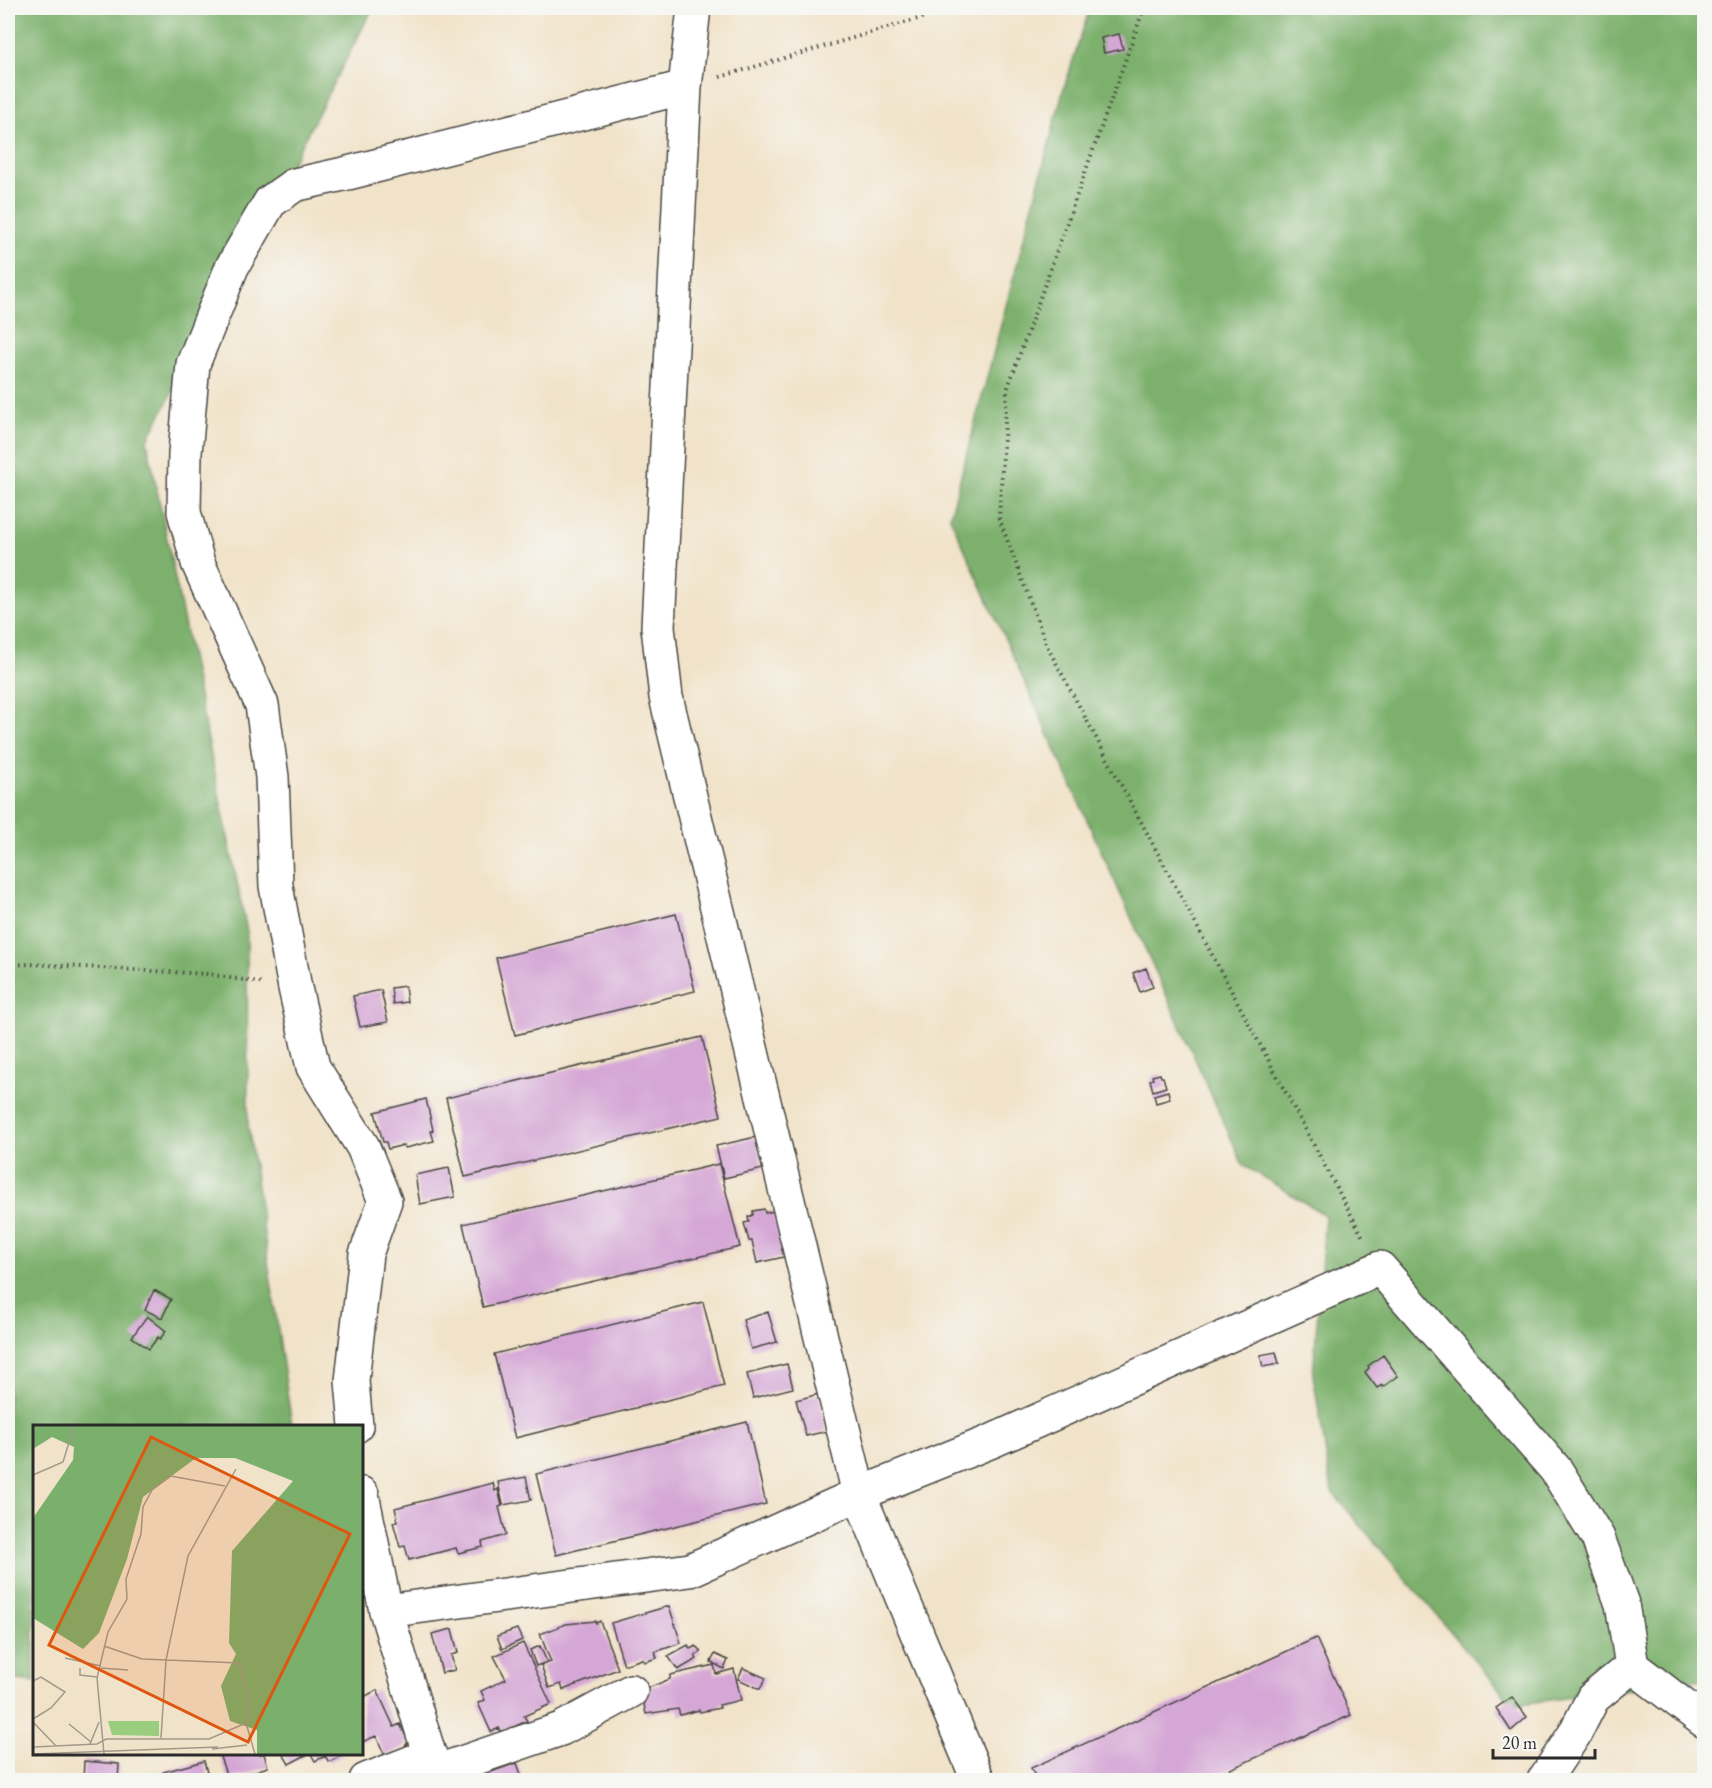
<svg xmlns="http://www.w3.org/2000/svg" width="1712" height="1788" viewBox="0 0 1712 1788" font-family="'EB Garamond',serif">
<rect width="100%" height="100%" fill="#f6f6f2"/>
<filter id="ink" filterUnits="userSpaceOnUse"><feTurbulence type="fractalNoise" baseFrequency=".0167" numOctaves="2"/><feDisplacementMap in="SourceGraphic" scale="12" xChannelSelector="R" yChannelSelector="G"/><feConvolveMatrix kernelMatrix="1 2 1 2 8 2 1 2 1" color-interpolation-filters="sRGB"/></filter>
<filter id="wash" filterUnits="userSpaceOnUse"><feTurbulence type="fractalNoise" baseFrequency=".008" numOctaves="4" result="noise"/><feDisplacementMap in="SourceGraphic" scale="24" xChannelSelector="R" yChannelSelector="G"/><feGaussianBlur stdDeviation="1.35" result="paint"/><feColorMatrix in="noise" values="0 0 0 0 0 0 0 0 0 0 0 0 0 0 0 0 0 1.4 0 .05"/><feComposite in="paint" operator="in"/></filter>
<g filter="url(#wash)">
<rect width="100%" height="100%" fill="#f1e3c9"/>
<!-- forest -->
<path fill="#7bb06c" stroke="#536e4c" stroke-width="1.5" d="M8,8H373L147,441L247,931L248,1124L292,1426H34V1682L8,1679Z
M1090,8H1704V1679L1513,1705L1332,1492L1313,1375L1325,1215L1243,1165L950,517L1063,91Z"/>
<g id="blocks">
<!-- building -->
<path fill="#d5a7d6" d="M1119,34L1123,49L1104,53L1101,38Z
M676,914L695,991L515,1035L496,958Z
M1146,968L1153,987L1140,992L1133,973Z
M405,986L407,1002L393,1004L391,988Z
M381,990L388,1022L360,1027L353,996Z
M702,1037L721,1116L465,1177L446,1098Z
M1160,1074L1161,1077H1163L1166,1087L1153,1091L1150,1080L1153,1079L1152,1076Z
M1168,1091L1170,1099L1156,1103L1154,1095Z
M426,1099L433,1130L431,1131L434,1141L405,1148L404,1145L388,1149L386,1142H383L375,1112Z
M756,1137L763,1169L724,1178L716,1146Z
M719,1164L740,1247L483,1307L463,1224Z
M449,1168L455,1197L420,1204L415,1175Z
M764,1209L765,1213L774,1211L784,1257L757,1263L752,1241H749L744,1223L749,1222L748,1217L753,1215V1211Z
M154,1290L171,1299L162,1318L145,1310Z
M703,1302L724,1386L515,1438L494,1354Z
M768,1312L777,1342L751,1349L743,1320Z
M147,1316L166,1331L160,1339L158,1337L149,1349L132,1337Z
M1276,1352L1279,1364L1263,1367L1260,1355Z
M1383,1355L1398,1376L1383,1387L1382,1385L1377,1388L1365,1372L1369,1368L1368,1366Z
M787,1364L793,1388L753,1398L747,1374Z
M819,1394L827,1431L806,1436L796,1400Z
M747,1422L766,1504L556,1555L536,1474Z
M526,1477L531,1500L503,1505L498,1482Z
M493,1483L495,1491L498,1489L502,1506L499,1507L506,1535L482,1542L483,1547L458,1553L456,1548L409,1560L405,1546L400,1547L393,1522L398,1521L395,1508Z
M669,1606L681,1643L655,1652L657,1658L644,1662L642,1659L624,1665L611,1623Z
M595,1621L596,1623L600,1621L618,1669L563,1690L561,1684L549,1688L541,1665L551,1662L540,1634L566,1624Z
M452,1629L458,1653L451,1655L455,1670L442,1673L432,1634Z
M517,1629L522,1640L502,1649L497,1636Z
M1316,1638L1351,1715L1206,1780H1037L1031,1768Z
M523,1643L551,1704L524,1716L527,1721L502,1732L499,1728L491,1732L478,1703L485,1700L481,1691L506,1679L494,1656Z
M688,1645L690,1649L696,1646L701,1652L695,1656L697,1659L678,1670L668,1656Z
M540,1646L547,1662L536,1666L530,1650Z
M715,1654L728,1660L724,1669L711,1662Z
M714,1665L716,1674L734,1669L741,1700L719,1705L720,1708L700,1712L699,1710L680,1715L678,1709L646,1714L641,1691L670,1679V1675Z
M743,1668L766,1678L760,1689L738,1679Z
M377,1690L394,1727L400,1724L408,1741L405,1747L385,1756L376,1736L362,1742V1691L364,1697Z
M1512,1697L1527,1717L1511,1731L1496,1708Z
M219,1754H264L268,1767L228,1780Z
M283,1754H308L289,1764Z
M311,1754H345L329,1762L325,1756L315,1761Z
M84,1761L119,1764L118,1780H83Z
M204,1761L209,1780H152L164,1777L163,1772Z
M517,1763L523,1780H476L489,1777L488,1773Z"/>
</g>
</g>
<g filter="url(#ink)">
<use href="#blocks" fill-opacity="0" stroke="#494743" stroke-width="1.5"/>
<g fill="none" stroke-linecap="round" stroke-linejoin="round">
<defs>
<path id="street" d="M694,8L685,87L658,627L666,697L859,1494L978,1780
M356,1426L352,1381L366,1254L385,1201L363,1147L313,1067L295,988L276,886L272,777L262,705L198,563L184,512L185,453L193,364L232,267L270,202L294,185L348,173L685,87
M362,1494L386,1611L437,1780
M386,1611L690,1570L859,1494L992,1441L1380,1268L1556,1470L1598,1538L1622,1604L1632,1666L1704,1721
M435,1772L561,1729L631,1691
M366,1780L430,1755
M1544,1780L1574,1735L1593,1698L1632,1666"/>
</defs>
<!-- street casing -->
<use href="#street" stroke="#494743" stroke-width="36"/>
<!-- path -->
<path stroke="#494743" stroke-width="4" stroke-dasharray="1.5 4.5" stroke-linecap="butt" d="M1144,8L1007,390L999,518L1047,646L1364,1239
M720,77L955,8
M8,965L29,964L207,974L261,983"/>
<!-- street -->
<use href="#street" stroke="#fff" stroke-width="33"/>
</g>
</g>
<!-- overview -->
<g transform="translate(33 1425)">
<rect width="330" height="330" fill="#f1e3c9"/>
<path d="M75,296H126V311L79,310Z" fill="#9acd7d"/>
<path d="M0,1H330V329H224V305L197,296L188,261L203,229L196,218L199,126L260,56L202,33H163L110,72L94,134L66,208L50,224L0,193V93L40,35L41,22L19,12L0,24Z" fill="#7bb06c"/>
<path fill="none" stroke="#a2998a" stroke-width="1.5" d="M0,50L30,37L41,1M71,221L109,234L206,238L215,271L213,298L222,329M32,233L68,241M47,243V250L64,252M68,243L95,245M0,256L8,252L32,267L18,283L0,294M0,297L23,321M36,299L58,317M128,313L133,235L155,131L203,44M57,319L66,297M0,322L64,319L73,314H176L213,298M179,324L214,320M0,329L185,322M71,329L64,253L75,207L94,174L93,154L108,109L110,82L119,65L138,51L192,61"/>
<path fill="#df570e" fill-opacity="0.15" stroke="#df570e" stroke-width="3" d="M118,12L317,109L215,317L16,220Z"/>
<rect width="330" height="330" fill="none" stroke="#2b2b2b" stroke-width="3"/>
</g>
<!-- margin -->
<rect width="1712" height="1788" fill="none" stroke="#f6f6f2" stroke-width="30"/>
<!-- scale -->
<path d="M1493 1749v9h102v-9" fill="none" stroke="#2b2b2b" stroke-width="3"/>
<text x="1502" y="1749" font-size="18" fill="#2b2b2b" stroke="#f6f6f2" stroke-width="4.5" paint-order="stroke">20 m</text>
</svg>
